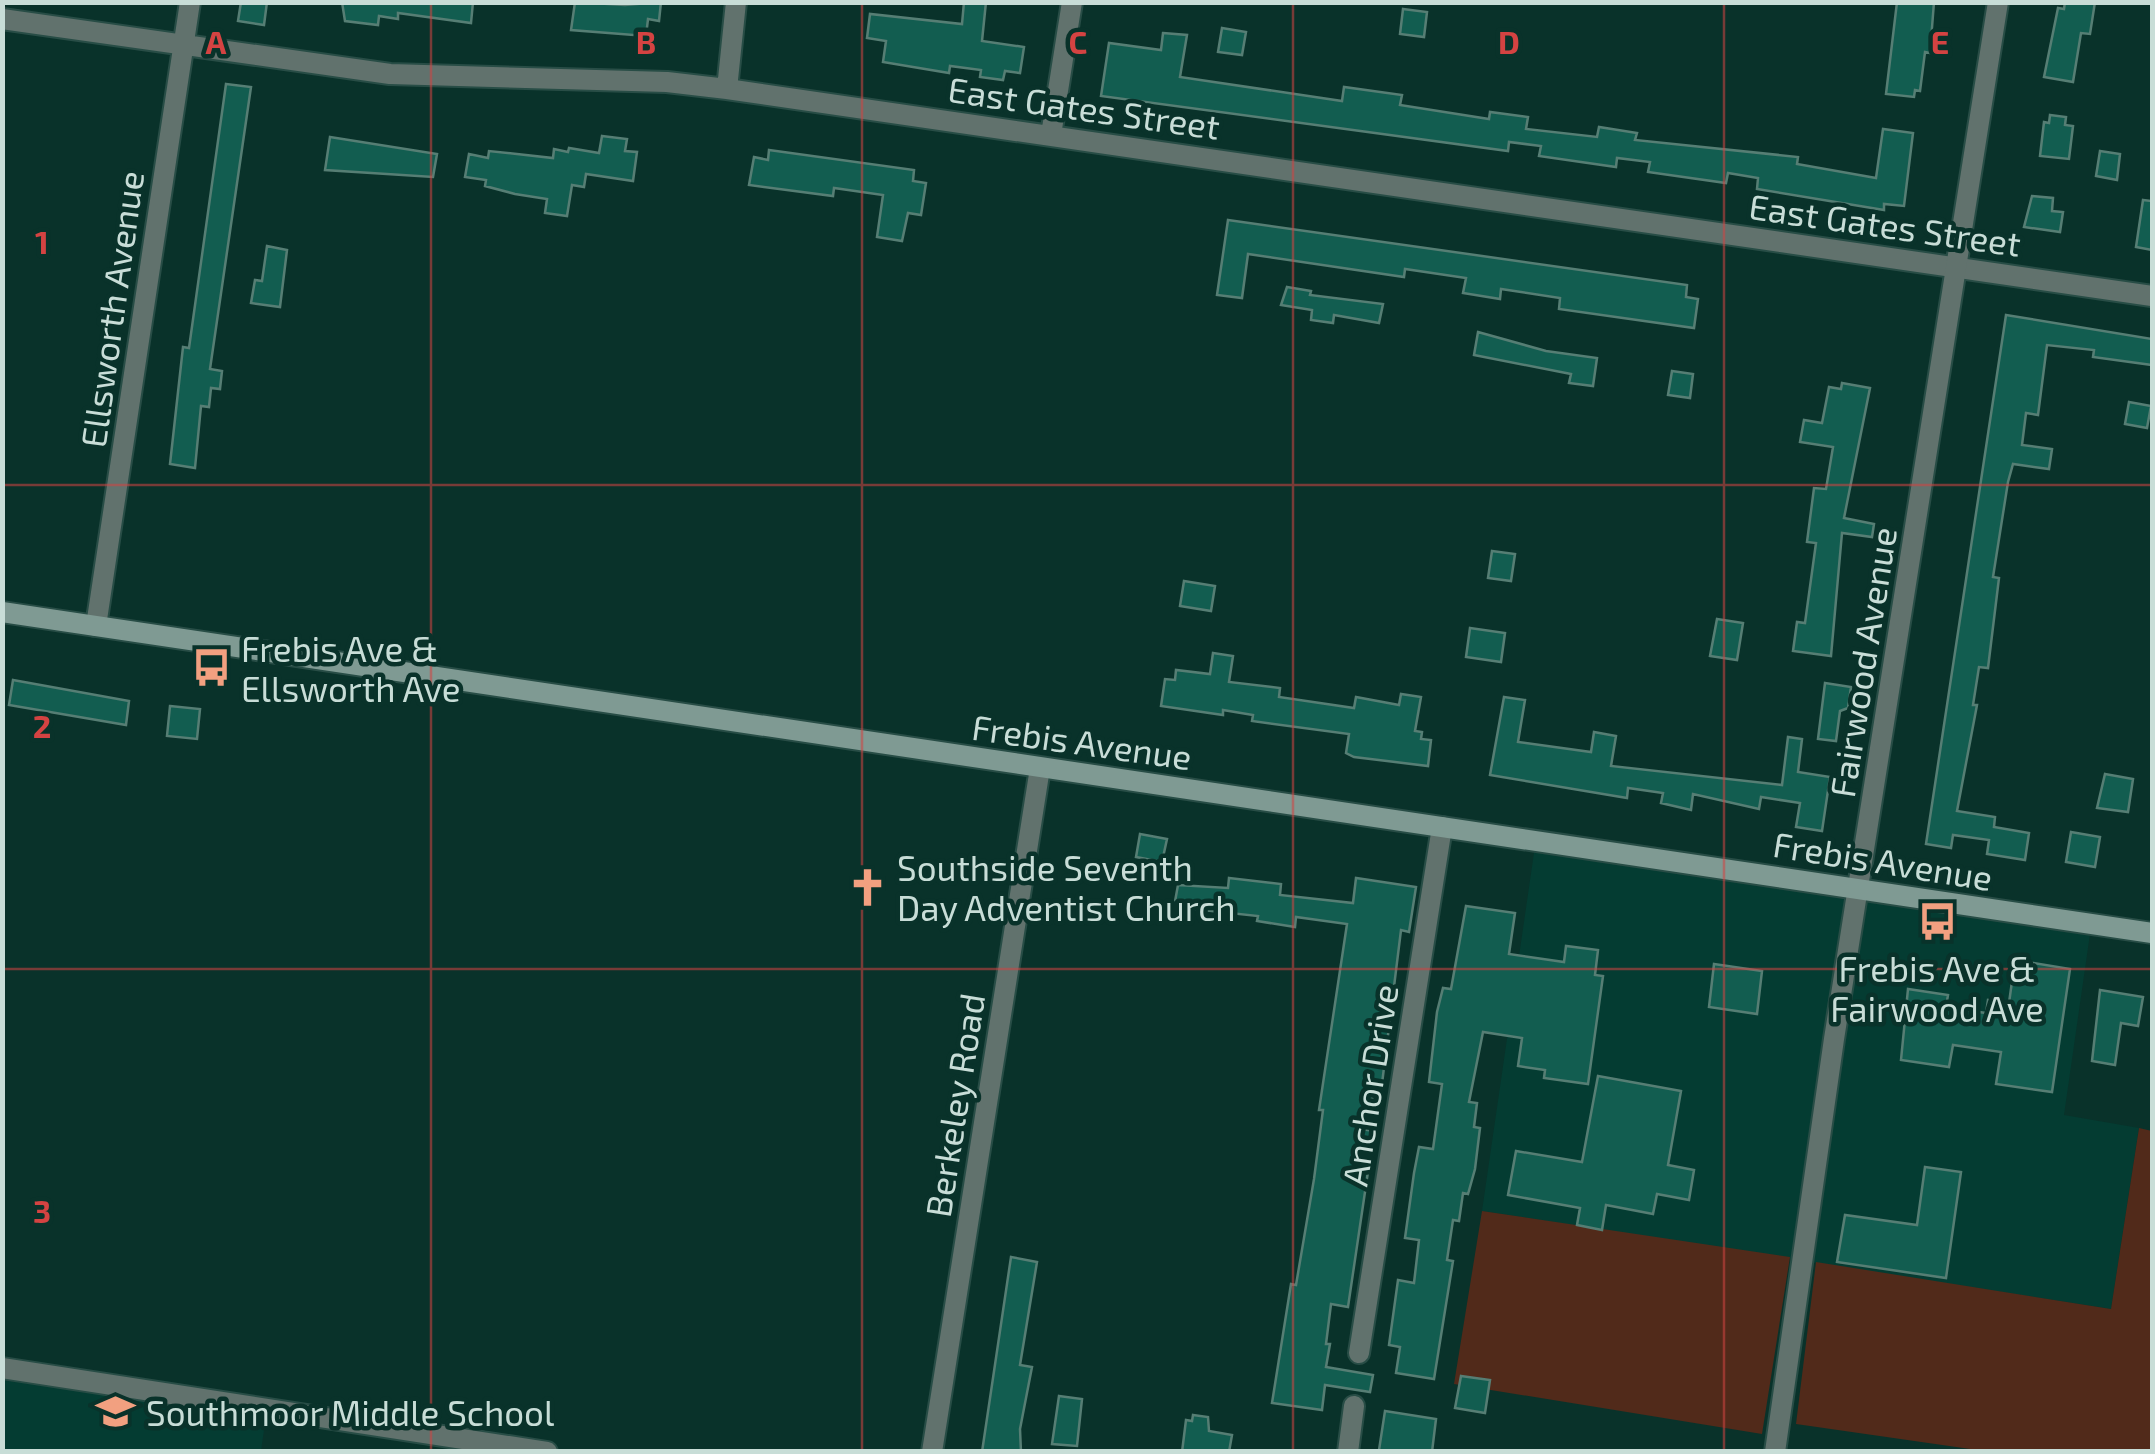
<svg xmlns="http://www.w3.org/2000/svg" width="2155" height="1454" viewBox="0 0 2155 1454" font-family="'Exo 2',sans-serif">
<rect width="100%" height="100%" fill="#09322a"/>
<!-- built -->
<path fill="#043c32" d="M1536,839L2091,927L2064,1115L2139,1128L2111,1309L1482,1211Z
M3,1380L266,1416L261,1451L3,1452Z"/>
<!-- green -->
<path fill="#512a1a" d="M2139,1128L2152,1131V1451H1984L1796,1424L1816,1262L2111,1309Z
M1482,1211L1790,1257L1762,1434L1454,1384Z"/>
<!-- building -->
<path fill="#125d50" stroke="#567e74" stroke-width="2.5" d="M241,2H267L264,25L238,21Z
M342,2H473L471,23L398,13V19L379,16L378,25L345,21Z
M575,2L625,5L661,2L659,21L648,19L646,36L571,30Z
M964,2H986L982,41L1024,47L1020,73L1005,71L1003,80L980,77L981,70L950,66L949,73L883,62L886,41L867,38L870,14L962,24Z
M1897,2H1934L1930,53L1925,52L1920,91L1915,90L1914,97L1886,94Z
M2065,2H2095L2090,34L2081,33L2073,82L2044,77L2058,8L2064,9Z
M1403,9L1427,12L1424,37L1400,34Z
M1222,28L1246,32L1242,55L1218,52Z
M1163,33L1187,35L1180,77L1342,101L1344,87L1402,95L1400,105L1489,119L1490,112L1528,117L1526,129L1597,137L1599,127L1637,133L1635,140L1798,157L1797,164L1876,178L1883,129L1913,133L1904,206L1884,204V210L1757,189L1758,178L1728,173L1726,183L1648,172L1650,162L1617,158L1616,167L1539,156L1541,146L1509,142L1508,151L1101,96L1109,43L1161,50Z
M226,84L251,87L210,369L222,371L220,389L211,388L209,407L201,406L195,468L170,464L183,347L189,348Z
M2050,115L2066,117L2065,125L2073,126L2069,159L2040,156L2044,122L2049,123Z
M602,136L627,139L625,151L637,152L633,181L586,174L584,187L572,185L567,216L545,213L547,199L515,194L485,186L486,180L465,177L469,154L488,158L489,151L553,158L554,149L568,152L569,148L599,153Z
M330,137L437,154L433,177L325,170Z
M769,150L914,170L913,181L926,183L921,215L908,213L902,241L877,237L883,195L834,188L833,196L749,185L754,157L768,160Z
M2100,151L2120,154L2117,180L2096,176Z
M2032,196L2053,198L2052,211L2063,212L2060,232L2024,227Z
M2143,200L2152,201V250L2136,247Z
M1228,220L1687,285L1686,297L1698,299L1694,328L1559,309L1560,298L1501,289L1500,299L1463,293L1466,278L1405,269L1404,277L1248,254L1242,298L1217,295Z
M267,246L287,250L280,307L251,303L255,280L262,281Z
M1287,287L1311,291L1310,295L1383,304L1379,323L1334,315L1333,323L1311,320L1312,310L1281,305Z
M2006,315L2152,339V365L2093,357L2094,350L2047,345L2038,415L2026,413L2022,445L2052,449L2049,469L2013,464L2008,482L1993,577L1999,578L1988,668L1979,667L1973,705H1977L1957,811L1995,817L1994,827L2029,833L2025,860L1987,854L1989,840L1953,835L1951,848L1926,844Z
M1478,332L1546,351L1597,358L1593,386L1569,383L1571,374L1474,355Z
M1672,371L1693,374L1690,398L1668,395Z
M1842,383L1870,388L1844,518L1874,524L1872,537L1842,533L1831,656L1793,651L1797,622L1805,623L1816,543L1807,542L1814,488L1826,489L1833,447L1800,442L1804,420L1822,423L1829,387L1841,389Z
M2129,402L2151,406L2147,428L2125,424Z
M1492,551L1515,554L1511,581L1488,578Z
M1184,581L1215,586L1211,611L1180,606Z
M1717,619L1743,623L1737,660L1710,656Z
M1470,628L1505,633L1501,662L1466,657Z
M1213,653L1233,656L1229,682L1280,688L1279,697L1354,708L1356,697L1399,705L1401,694L1421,697L1415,731L1422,732L1421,739L1431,740L1428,766L1354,757L1346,753L1349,734L1252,721L1253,715L1223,710V715L1161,706L1165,679L1175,680L1176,670L1210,674Z
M13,680L129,701L126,725L9,705Z
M1825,683L1851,687L1848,708L1840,711L1836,741L1818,739Z
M1504,697L1525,700L1518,742L1591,752L1594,732L1616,736L1611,766L1782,785L1788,737L1802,739L1798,772L1830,777L1822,831L1796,827L1800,803L1761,797L1759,809L1693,794L1691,810L1661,803L1663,793L1628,788L1627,798L1490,775Z
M170,706L200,709L197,739L167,736Z
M2105,774L2133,779L2128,812L2097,808Z
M2071,832L2100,837L2095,867L2066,862Z
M1140,834L1167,839L1162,862L1136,857Z
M1229,878L1281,884L1280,895L1353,903L1356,878L1416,887L1409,932L1401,930L1381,1092L1373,1091L1372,1100L1366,1099L1361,1129L1374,1131L1348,1307L1331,1304L1326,1344H1330L1326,1367L1373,1375L1370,1392L1325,1385L1322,1410L1272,1403L1291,1284L1296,1285L1314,1179L1323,1110H1319L1347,924L1296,917L1295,927L1257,921L1258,916L1174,907L1178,885L1228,888Z
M1466,906L1515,913L1509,954L1564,962L1566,946L1598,950L1595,975L1603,976L1588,1084L1544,1078L1545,1070L1518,1066L1522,1038L1483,1032L1469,1102L1477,1103L1474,1127L1480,1128L1475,1169L1468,1194L1463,1193L1459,1221L1453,1220L1447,1260L1453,1261L1434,1379L1396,1373L1400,1347L1389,1345L1398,1280L1414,1283L1419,1240L1405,1238L1414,1173L1419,1147L1433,1149L1442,1084L1429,1082L1437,1012L1443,988L1451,989Z
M2015,960L2070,969L2052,1092L1996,1084L2001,1052L1953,1045L1949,1067L1901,1060L1908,989L1948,995L1946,1007L1986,1013L1988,1000L2009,1003Z
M1714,964L1762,971L1757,1014L1709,1007Z
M2100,990L2143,997L2138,1026L2121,1023L2115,1065L2092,1061Z
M1598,1076L1681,1091L1668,1165L1694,1170L1689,1200L1657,1194L1653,1214L1606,1205L1602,1230L1577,1225L1580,1208L1508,1195L1516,1151L1582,1162Z
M1925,1167L1961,1172L1946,1278L1837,1262L1845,1215L1917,1225Z
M1011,1257L1037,1262L1020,1365L1032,1367L1020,1429L1021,1452H982Z
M1461,1376L1490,1380L1485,1413L1455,1408Z
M1059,1396L1082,1399L1077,1446L1052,1444Z
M1385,1411L1436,1419L1432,1452L1379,1450Z
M1193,1415L1208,1417L1209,1431L1232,1435L1229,1452H1182L1186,1420L1192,1421Z"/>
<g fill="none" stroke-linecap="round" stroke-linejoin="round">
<defs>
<path id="minor" d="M2,19L390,74L667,82L727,89L2152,296
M727,89L736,2
M1051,135L1072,2
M96,626L190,2
M1359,1353L1442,827
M2,1368L547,1452
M932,1452L1040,768
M1348,1452L1354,1406"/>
<path id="tertiary" d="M1775,1452L1834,1039L1998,2"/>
<path id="secondary" d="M2,612L2152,933"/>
</defs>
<!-- minor casing -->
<use href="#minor" stroke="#284d46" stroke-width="24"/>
<!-- tertiary casing -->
<use href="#tertiary" stroke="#284d46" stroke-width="24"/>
<!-- secondary casing -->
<use href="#secondary" stroke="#284d46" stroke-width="24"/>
<!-- minor -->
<use href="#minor" stroke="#61726d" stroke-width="20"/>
<!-- tertiary -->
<use href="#tertiary" stroke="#61726d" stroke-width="20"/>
<!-- secondary -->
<use href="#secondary" stroke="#7f9a93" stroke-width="20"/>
</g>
<!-- grid -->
<path fill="none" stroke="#d44342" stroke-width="2.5" stroke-opacity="0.55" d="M431,2V1452M862,2V1452M1293,2V1452M1724,2V1452M2,485H2152M2,969H2152"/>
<!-- icons -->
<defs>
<symbol id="bus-bare" viewBox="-9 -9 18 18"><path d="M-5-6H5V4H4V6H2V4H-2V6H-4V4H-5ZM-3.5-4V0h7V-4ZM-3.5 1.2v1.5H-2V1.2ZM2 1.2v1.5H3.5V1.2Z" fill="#f2a080" stroke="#09322a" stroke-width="2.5" paint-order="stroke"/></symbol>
<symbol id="church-bare" viewBox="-9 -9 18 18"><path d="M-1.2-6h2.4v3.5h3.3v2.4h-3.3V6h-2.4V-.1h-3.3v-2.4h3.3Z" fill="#f2a080" stroke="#09322a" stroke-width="2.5" paint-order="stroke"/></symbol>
<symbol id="school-bare" viewBox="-9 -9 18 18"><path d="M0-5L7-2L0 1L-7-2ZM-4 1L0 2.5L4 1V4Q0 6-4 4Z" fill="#f2a080" stroke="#09322a" stroke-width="2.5" paint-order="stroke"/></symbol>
</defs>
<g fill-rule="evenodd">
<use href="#bus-bare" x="184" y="640" width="55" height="55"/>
<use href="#church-bare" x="840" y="860" width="55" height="55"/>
<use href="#bus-bare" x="1910" y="894" width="55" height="55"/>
<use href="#school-bare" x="88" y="1384" width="55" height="55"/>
</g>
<g text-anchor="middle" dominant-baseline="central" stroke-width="9" stroke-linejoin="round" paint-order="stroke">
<!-- street labels -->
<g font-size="35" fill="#c8ddd7" stroke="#09322a">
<text transform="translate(1084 107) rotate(8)">East Gates Street</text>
<text transform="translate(1885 224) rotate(8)">East Gates Street</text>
<text transform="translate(111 309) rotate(-82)">Ellsworth Avenue</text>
<text transform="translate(1862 662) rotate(-81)">Fairwood Avenue</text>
<text transform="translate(1082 741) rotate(8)">Frebis Avenue</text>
<text transform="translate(1883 860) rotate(9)">Frebis Avenue</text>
<text transform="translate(1369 1085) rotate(-81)">Anchor Drive</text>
<text transform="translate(954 1105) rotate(-81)">Berkeley Road</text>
</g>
<!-- poi labels -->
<g font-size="35" fill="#c8ddd7" stroke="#09322a" text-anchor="start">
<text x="241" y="648">Frebis Ave &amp;<tspan x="241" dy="40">Ellsworth Ave</tspan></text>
<text x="897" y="867">Southside Seventh<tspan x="897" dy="40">Day Adventist Church</tspan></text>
<text x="1937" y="968" text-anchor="middle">Frebis Ave &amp;<tspan x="1937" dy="40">Fairwood Ave</tspan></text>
<text x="146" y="1412">Southmoor Middle School</text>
</g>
</g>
<g font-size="32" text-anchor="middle" font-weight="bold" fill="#d44342" stroke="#09322a" stroke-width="9" stroke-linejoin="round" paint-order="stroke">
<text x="216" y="54">A</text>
<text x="646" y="54">B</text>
<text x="1078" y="54">C</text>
<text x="1509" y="54">D</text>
<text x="1940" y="54">E</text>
<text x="42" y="254">1</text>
<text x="42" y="738">2</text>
<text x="42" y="1223">3</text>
</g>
<!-- border -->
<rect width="2155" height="1454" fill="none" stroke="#c8ddd7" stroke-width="10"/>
</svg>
